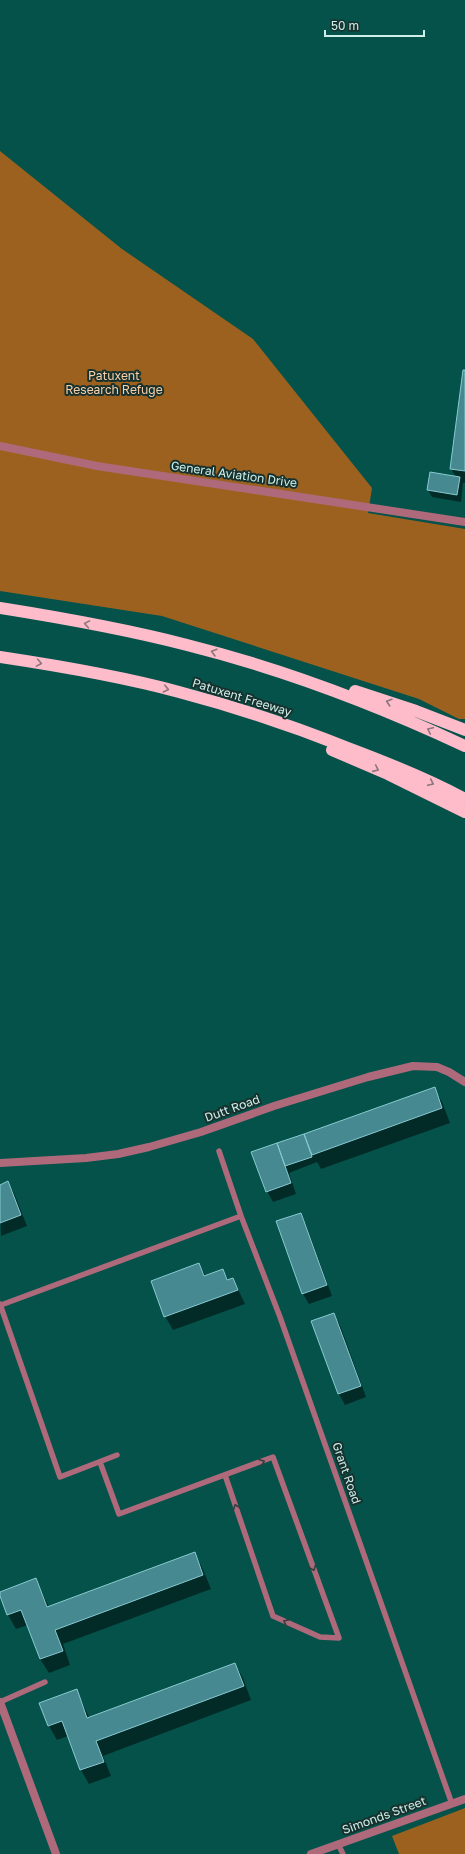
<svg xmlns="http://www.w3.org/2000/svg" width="465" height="1854" viewBox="0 0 465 1854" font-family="'Golos Text',sans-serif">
<rect width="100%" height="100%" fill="#04524a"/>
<!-- green -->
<path fill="#9d611f" d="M0,151L122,249L253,339L372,488L368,513L465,529V719H459L419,699L162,616L0,591Z
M465,1808V1854H399L392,1836Z"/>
<!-- shadow -->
<path fill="#0007" d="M465,371V483H463L461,502L432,497L428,490L456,477L451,469Z
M434,1088L442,1102L450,1123L321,1169L317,1162L289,1173L296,1194L273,1202L267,1191L278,1144Z
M8,1183L14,1193L27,1226L1,1236L0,1186Z
M300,1214L306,1225L332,1296L309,1304L303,1294Z
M199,1265L206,1276L222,1270L228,1281L233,1279L245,1304L173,1330L165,1316Z
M334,1314L340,1325L366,1397L345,1405L339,1394L313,1322Z
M194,1553L202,1567L211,1589L63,1644L70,1665L49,1673L40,1659L28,1625L16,1629L8,1615L0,1593L35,1579L49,1607Z
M235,1664L243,1678L251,1700L103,1756L111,1776L89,1784L81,1770L68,1736L57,1740L49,1726L41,1704L76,1690L90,1719Z"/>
<!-- building -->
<path fill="#478990" stroke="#87cad1" d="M463,370H465V471L450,469Z
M430,472L460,477L457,495L427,490Z
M435,1087L442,1108L312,1155L304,1134Z
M304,1134L312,1157L285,1166L277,1143Z
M277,1143L291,1183L266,1192L251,1152Z
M8,1181L21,1215L0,1223V1185Z
M301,1213L327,1285L302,1294L276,1221Z
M199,1263L204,1276L223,1269L227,1280L233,1278L238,1290L164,1317L151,1281Z
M334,1313L361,1386L338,1394L311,1321Z
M195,1552L203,1575L55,1630L63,1651L40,1659L21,1610L7,1615L0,1596V1592L36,1578L47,1607Z
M235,1663L244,1686L96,1741L104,1762L80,1770L62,1721L48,1726L39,1703L77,1689L87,1718Z"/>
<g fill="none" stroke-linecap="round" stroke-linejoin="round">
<!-- lane -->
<path stroke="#ae6a7b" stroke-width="5.5" d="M219,1151L241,1216L280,1317L452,1804
M0,1304L60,1477L117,1455
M1,1305L241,1216
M100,1462L119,1514L273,1457L339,1638L320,1637L273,1616L225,1475
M0,1702L45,1682
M338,1844L343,1854"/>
<!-- street -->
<path stroke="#ae6a7b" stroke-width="8" d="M0,446L97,466L465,522
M0,1163L86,1158L118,1154L149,1147L201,1132L274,1106L368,1077L413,1066L437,1067L449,1072L465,1082
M0,1702L56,1854
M311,1854L465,1799"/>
<!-- highway -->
<path stroke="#febbca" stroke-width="12" d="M0,608C63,618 125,629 187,645C283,669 375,704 465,746
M0,657C60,666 120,676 179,692C236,707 293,726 348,748C388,763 428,779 465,799
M355,691L416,711L465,730
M332,750L388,774L465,812"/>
</g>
<!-- one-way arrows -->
<defs><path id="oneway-chevron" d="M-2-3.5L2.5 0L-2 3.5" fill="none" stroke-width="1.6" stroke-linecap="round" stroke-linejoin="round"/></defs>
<g stroke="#8a767c">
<use href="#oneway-chevron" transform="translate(87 624) rotate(-170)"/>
<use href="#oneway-chevron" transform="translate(214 652) rotate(-164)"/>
<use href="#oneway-chevron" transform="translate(39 663) rotate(10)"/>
<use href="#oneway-chevron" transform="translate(166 689) rotate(13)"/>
<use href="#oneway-chevron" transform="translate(389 702) rotate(-162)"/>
<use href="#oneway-chevron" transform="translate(430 730) rotate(-155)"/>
<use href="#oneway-chevron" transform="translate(376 769) rotate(24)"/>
<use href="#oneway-chevron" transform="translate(431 783) rotate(25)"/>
</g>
<g stroke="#353d3d">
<use href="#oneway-chevron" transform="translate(262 1462) rotate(-20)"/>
<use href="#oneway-chevron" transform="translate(236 1507) rotate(-109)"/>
<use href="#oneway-chevron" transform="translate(313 1568) rotate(70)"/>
<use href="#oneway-chevron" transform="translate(286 1622) rotate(-156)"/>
</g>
<g text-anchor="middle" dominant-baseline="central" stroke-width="4" stroke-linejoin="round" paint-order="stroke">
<!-- park labels -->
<g font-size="12" fill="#f9d0ab" stroke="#17322e">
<text x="114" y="375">Patuxent<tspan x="114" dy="14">Research Refuge</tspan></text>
</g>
<!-- street labels -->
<g font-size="12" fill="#ceeee9" stroke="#17322e">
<text transform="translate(234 474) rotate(8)">General Aviation Drive</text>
<text transform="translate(242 697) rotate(17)">Patuxent Freeway</text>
<text transform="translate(232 1108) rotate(-20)">Dutt Road</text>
<text transform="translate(347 1473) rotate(71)">Grant Road</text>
<text transform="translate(384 1815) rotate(-20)">Simonds Street</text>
</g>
</g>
<!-- scale -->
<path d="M325 30v6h99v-6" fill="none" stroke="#ceeee9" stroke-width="2"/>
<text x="331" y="30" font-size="12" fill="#ceeee9" stroke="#17322e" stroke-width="3" paint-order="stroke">50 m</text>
</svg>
